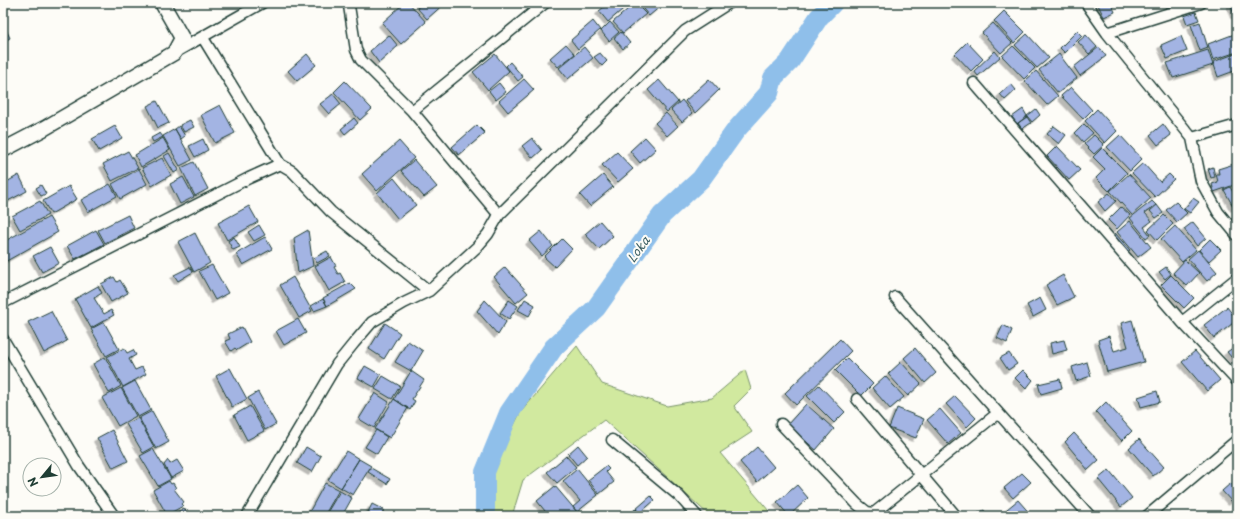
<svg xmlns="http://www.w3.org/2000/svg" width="1240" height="519" viewBox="0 0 1240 519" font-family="'Playpen Sans',sans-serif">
<defs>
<filter id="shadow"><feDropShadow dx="-3.5" dy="3.5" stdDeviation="0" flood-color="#0004"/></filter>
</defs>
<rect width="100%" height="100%" fill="#fdfcf7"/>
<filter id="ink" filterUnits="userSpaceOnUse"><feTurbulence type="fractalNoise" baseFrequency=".025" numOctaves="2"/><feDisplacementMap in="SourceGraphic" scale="8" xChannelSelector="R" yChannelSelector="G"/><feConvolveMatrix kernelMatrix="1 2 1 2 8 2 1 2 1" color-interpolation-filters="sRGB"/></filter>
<g filter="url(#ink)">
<!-- green -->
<path fill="#d1e99f" stroke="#78936a" d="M577,346L602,384L667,406L712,398L745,370L751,389L734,406L752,432L720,453L769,511L763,516H710L604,420L523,480L512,516H481L483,489L520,413Z"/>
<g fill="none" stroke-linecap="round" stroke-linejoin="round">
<!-- river -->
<path stroke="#8fbfea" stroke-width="20" d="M485,516V472L509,413L554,347L596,308L662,215L701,179L736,130L769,93L773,78L790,61L819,17L833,3"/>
</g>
<!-- building -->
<path fill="#a3b4e3" stroke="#1f3d34" filter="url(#shadow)" d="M404,3H409L426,22L401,44L382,23Z
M423,3H445L427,19L417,8Z
M609,3H630L608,22L599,11Z
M635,3L646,14L623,33L613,22Z
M638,3H660L662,5L649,16Z
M1097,3H1111L1115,12L1104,17Z
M1230,3H1237V15H1234Z
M1004,11L1025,32L1014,43L994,21Z
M1196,12L1199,20L1187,24L1184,16Z
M593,21L600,30L578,49L571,40Z
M610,22L619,32L609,41L601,31Z
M1200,22L1208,48L1200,51L1191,25Z
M3,23L10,38L3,42Z
M993,23L1012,43L1001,53L982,33Z
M1077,31L1082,36L1065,53L1060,48Z
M621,32L630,43L623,49L614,38Z
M1237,33V52L1213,60L1208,44Z
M1027,34L1049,58L1037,68L1015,45Z
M389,35L398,46L379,63L370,51Z
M1086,35L1097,47L1089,54L1078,42Z
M1181,36L1187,51L1167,59L1161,45Z
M967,42L983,59L971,71L955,54Z
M566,44L575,54L558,67L550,58Z
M1013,46L1035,68L1024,79L1002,56Z
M584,47L593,58L568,79L559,68Z
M1099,47L1106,56L1080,76L1074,67Z
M1208,50L1213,65L1173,78L1167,63Z
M995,51L1000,57L978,76L974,71Z
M600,53L607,61L602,66L594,57Z
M1237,53V70L1218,77L1213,62Z
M307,54L316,65L297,81L288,71Z
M495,54L509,71L488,90L473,72Z
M1059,54L1077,78L1058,93L1039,70Z
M510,62L523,77L518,81L506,66Z
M1036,71L1058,96L1047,105L1025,81Z
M524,79L534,90L508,112L499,101Z
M709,79L719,90L695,113L685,101Z
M659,80L678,102L667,112L648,90Z
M345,81L372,109L360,120L334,92Z
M499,83L506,92L496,100L489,91Z
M1011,84L1016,90L1005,100L1000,94Z
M1071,87L1092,110L1083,119L1061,96Z
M333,94L341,104L329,114L320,104Z
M682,100L692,113L682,122L671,110Z
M157,101L169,123L158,128L147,106Z
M220,105L235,133L215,143L201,115Z
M1023,109L1027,116L1017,124L1012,117Z
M1036,109L1040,115L1032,122L1027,116Z
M1097,109L1117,131L1105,143L1085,121Z
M666,113L678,126L667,136L655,123Z
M1027,117L1031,123L1022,129L1018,123Z
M354,118L358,123L345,134L341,129Z
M190,120L194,127L184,132L180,125Z
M1084,124L1093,133L1083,142L1075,133Z
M1163,124L1171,135L1158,145L1150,135Z
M477,125L485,133L459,155L452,147Z
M115,126L122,138L99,151L92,139Z
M179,126L185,136L181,139L175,129Z
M1054,126L1066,135L1059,144L1047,134Z
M175,129L192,160L180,166L163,136Z
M160,133L163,137L153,142L151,138Z
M1094,135L1104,145L1094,154L1084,144Z
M1120,135L1142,159L1130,171L1107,147Z
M645,137L656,149L640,163L630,151Z
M163,138L170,150L141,167L135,155Z
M532,138L542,150L533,158L522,146Z
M203,139L208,150L195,157L189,146Z
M399,141L414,158L377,191L362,174Z
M1057,146L1080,170L1069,180L1047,156Z
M1102,148L1127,173L1109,191L1096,178L1105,169L1093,157Z
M128,151L138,168L112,181L103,164Z
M617,152L633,169L618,182L602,165Z
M169,153L179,170L174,173L164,156Z
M162,158L171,175L152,186L142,168Z
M414,160L437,187L424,197L401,171Z
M194,162L208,189L195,196L181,168Z
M1143,163L1160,182L1169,174L1174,179L1155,197L1132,173Z
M1234,164L1237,172V184L1214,192L1212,184L1218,182L1216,174H1219L1218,169Z
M1213,167L1215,177L1211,178L1208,169Z
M139,169L147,184L120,199L112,184Z
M1129,174L1151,198L1132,215L1110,191Z
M19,175L27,191L6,202L3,198V184Z
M603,175L613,187L590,206L580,195Z
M183,177L194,197L180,204L170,184Z
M394,178L416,205L398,219L377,193Z
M110,184L117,196L88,212L81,200Z
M41,185L46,194L41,196L36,188Z
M69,186L77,199L51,214L43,201Z
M1230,187L1237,199V206L1234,208L1224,190Z
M1109,193L1116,201L1105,211L1098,202Z
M1193,198L1199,202L1190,213L1184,209Z
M40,201L48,215L20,230L12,216Z
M1152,201L1156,205L1145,213L1152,221L1144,227L1150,235L1146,238L1130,218Z
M1176,202L1187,213L1177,222L1166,210Z
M1157,205L1163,213L1156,218L1150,211Z
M249,206L258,222L227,240L218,223Z
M1121,207L1130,215L1117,229L1108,220Z
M128,215L134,228L105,243L98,230Z
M1164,215L1173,224L1157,240L1148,230Z
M49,217L58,232L3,263V242Z
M600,221L613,236L599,249L585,234Z
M1130,221L1151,247L1138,257L1117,232Z
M1193,222L1206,238L1197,246L1184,229Z
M259,225L265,235L254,241L248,232Z
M1175,226L1196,250L1182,262L1161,239Z
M96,230L104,244L75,259L67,246Z
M308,230L313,266L298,273L294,238Z
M541,231L553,246L542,256L529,241Z
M195,233L210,263L194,272L178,242Z
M1115,233L1130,250L1126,253L1111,237Z
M234,237L240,247L233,250L228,241Z
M265,237L272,249L243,265L236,254Z
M562,239L572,249L555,267L544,257Z
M1210,239L1221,250L1209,261L1199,250Z
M50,247L59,263L42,272L33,256Z
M1198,250L1217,272L1207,281L1188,259Z
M327,251L330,256L317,263L314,258Z
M331,257L336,266L334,267L338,274L340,273L345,282L329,291L315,266Z
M1185,260L1199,273L1187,286L1173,273Z
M212,265L228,293L215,300L199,271Z
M190,267L193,272L178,281L174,275Z
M505,267L528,293L516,303L494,277Z
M1166,267L1171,274L1165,279L1159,272Z
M1063,275L1074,297L1057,305L1046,285Z
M1171,275L1194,298L1184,308L1161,285Z
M114,277L117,282L120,280L128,293L111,302L101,284Z
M293,277L312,311L299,318L280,285Z
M350,283L356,289L327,306L323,298Z
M98,286L102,293L94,298L104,314L111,310L114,315L91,328L75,299Z
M1040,298L1046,310L1033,317L1027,305Z
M323,299L327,306L314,311L311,306Z
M525,299L535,305L529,316L518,310Z
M485,300L506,322L498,335L477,311Z
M509,300L518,306L509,319L500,313Z
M1227,307L1237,320L1214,338L1204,325Z
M51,311L67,341L44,353L28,322Z
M298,319L306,333L284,345L276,331Z
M1132,320L1144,362L1107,372L1098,340L1109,336L1114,351L1128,347L1121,323Z
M104,322L119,349L106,356L91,329Z
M385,323L400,333L384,359L369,349Z
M1003,325L1012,330L1007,343L997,338Z
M242,327L250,342L237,350L235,348L231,351L225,341L230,339L228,334Z
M840,339L851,351L796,405L785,393Z
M1064,340L1067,350L1052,354L1050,343Z
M408,341L423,351L411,371L395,362Z
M1237,345V362L1236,363L1227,352Z
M124,348L127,353L133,350L136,355L129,359L135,370L142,367L146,374L123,387L107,357Z
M915,348L936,373L925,383L904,358Z
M1195,351L1220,380L1207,391L1182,362Z
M1009,353L1017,364L1008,370L1000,358Z
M105,357L121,386L109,393L93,364Z
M847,358L873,384L861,396L835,370Z
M901,362L921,384L908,396L888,374Z
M1087,362L1091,376L1076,381L1072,367Z
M365,366L381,375L374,387L358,378Z
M230,368L247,399L232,407L216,376Z
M1023,370L1033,380L1026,389L1015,378Z
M411,371L424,380L412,399L415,401L410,410L394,399Z
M383,376L400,386L392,399L375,389Z
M885,376L904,397L890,409L872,388Z
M1060,379L1062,388L1041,394L1038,384Z
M135,381L151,410L138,417L122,388Z
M819,385L845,412L834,423L807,396Z
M121,388L136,416L118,426L102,398Z
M1157,391L1160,402L1141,407L1138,397Z
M258,392L276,424L265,430L248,398Z
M375,393L389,402L374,428L359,419Z
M955,396L976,418L967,427L946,404Z
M394,399L408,408L390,438L375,429Z
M1106,402L1132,431L1122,441L1096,412Z
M806,404L834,429L816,450L787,425Z
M250,406L264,431L247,440L234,415Z
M897,408L924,419L916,438L889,428Z
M940,409L961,433L948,444L927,420Z
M152,411L169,442L156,449L139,418Z
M138,418L154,447L143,453L126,424Z
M112,430L128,461L113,468L97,438Z
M376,430L387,437L377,454L365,447Z
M1074,433L1099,460L1088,470L1065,442Z
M1139,439L1164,467L1153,476L1129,448Z
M578,445L587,456L577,465L568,454Z
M306,447L321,456L312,472L297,463Z
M757,447L774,467L757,482L740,462Z
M153,449L171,479L158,486L140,456Z
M346,451L359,459L341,488L328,480Z
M566,456L576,467L557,483L547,472Z
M359,459L371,466L353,495L341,488Z
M168,460L170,464L177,460L184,471L171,478L164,465Z
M606,466L609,469L606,472L614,482L599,494L588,480Z
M371,468L390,479L387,484L368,472Z
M577,469L598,495L577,512L573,507L580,501L563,481Z
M1109,470L1132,498L1121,507L1098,479Z
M1022,473L1031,482L1013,498L1004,488Z
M169,481L171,484L173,483L176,488L174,489L184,502L181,504L183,506L167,515L153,490Z
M325,483L339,490L324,516H307Z
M1231,483L1237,490V498L1232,502L1222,491Z
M797,485L808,498L789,516L777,502Z
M555,486L577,512L573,516H549L537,501Z
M340,491L352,498L342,516H325Z
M651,496L655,500L640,513L636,509Z
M1018,500L1032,516H1013L1007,509Z
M372,504L384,510L381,516H366Z
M184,508L189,516H170Z
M635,509L642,516H628Z
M984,510L987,516H973Z
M1232,510L1237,516H1225Z"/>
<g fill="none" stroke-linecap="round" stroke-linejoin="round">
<defs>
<path id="street" d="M347,3L349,6L356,50L361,60L412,111L499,215
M1086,3L1107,33L1192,138L1201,181L1218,212L1237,235
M1107,33L1201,3
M203,38L280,164
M174,53L262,3
M974,83L1182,322L1237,381
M412,111L545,3
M1192,138L1237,125
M895,297L1090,516
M3,303L249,178L280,164L292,171L331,212L429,291
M1182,322L1237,278
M3,339L79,466L114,516
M857,399L956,516
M781,424L857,504L867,512L874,513L998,413
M612,440L679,496L697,516
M247,516L337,364L354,343L372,322L404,303L429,291L477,247L488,234L499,215L685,31L729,3
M1147,516L1237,440"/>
<path id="secondary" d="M3,150L45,128L174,53L182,38L162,3"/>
</defs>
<!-- street casing -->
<use href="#street" stroke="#1f3d34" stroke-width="13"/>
<!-- secondary casing -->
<use href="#secondary" stroke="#1f3d34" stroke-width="17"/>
<!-- street -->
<use href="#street" stroke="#fdfcf7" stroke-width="10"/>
<!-- secondary -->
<use href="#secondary" stroke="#fdfcf7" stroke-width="14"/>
</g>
</g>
<g text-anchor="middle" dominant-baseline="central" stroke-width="4" stroke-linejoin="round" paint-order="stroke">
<!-- water labels -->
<g font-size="12" font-style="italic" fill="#3b5e62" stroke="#fdfcf7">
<text transform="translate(638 249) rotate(-54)">Loka</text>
</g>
</g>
<!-- margin -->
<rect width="1240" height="519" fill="none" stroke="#fdfcf7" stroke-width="16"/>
<rect x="8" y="8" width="1224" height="503" fill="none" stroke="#1f3d34" stroke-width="1.5" filter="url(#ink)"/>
<!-- north arrow -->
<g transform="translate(42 477) rotate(241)"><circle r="19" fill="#fdfcf7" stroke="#a4b0a9"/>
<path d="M0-3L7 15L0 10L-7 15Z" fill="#1f3d34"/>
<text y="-6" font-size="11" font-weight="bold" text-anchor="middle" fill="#1f3d34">N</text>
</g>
</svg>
